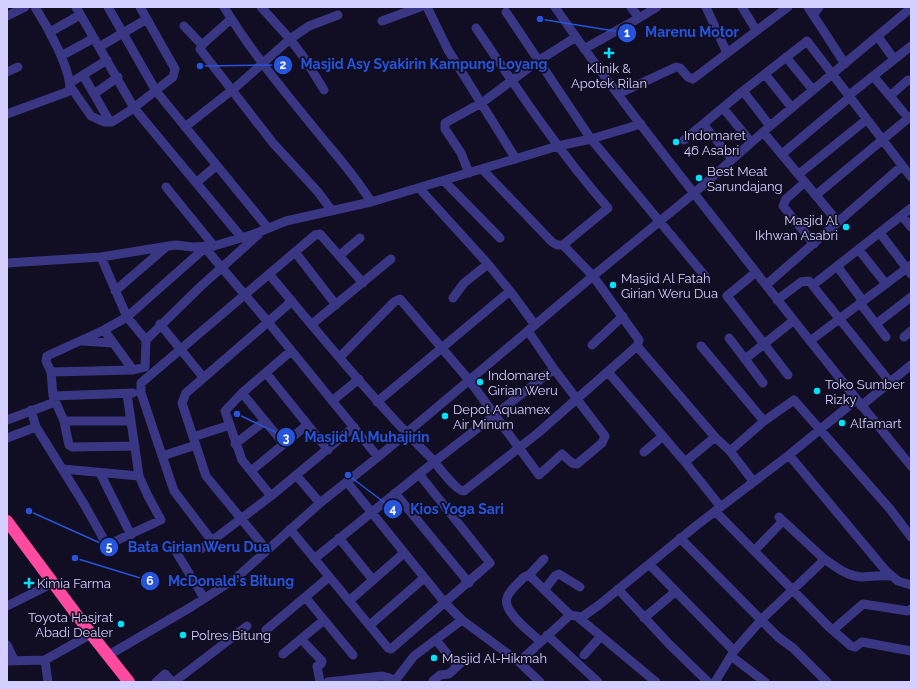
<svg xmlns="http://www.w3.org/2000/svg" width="918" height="689" viewBox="0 0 918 689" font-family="Raleway,sans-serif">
<rect width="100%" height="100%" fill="#110d23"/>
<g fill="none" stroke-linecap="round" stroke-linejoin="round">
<!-- minor -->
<path stroke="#393684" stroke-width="9" d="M76,7L134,108L242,238
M108,7L156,91L268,228
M224,7C250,50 283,90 315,129C334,153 355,175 371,202
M427,7L448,50L516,159
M555,7C612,90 675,169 737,248C794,321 852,394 911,466
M631,7L639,18L657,7
M706,7L727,53
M742,7L756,30
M808,7L845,64
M506,12L591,139L705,276
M813,15L819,7
M7,16L25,7
M231,19L203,44L200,49L273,143L318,192L332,211
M382,21L420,7
M184,26L202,45
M476,28C518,90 559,152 608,208L563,245
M50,32L80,15
M878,37L894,59
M99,47L147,19
M584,49L639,18
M61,56L94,38
M786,57L813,90
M7,72L18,67
M765,74L792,108
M83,75L110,122
M873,76L890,96L908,80L911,81
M70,83L107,60
M70,86L91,116L104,122H112L131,110L173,77L175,69L140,7
M324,90L305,59L290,39L309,26L338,15
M94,94L118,77
M618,94L676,67L680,68L688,77L693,79L788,7
M848,96L911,46
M890,96L904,113
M723,108L751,142
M7,114L67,92L70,89C70,67 47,26 35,7
M703,124L732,159
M770,126L743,91L807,41L911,177
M185,127L236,87L290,39L261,7
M763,132L838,222
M684,140L743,91
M782,154L850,97
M469,173L461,153L445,129V123L483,102L538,61L576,37
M799,174L866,120
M444,181L500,238
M805,182L786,199L783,206L814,244
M196,183L216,166
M166,187L214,246
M419,188L488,264
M816,195L911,116
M902,216L911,227
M880,233L911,274
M205,248L268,322L292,301
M859,250L886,284
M295,252L336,305
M339,256L360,238
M7,263L101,257L175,245L193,247L214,246L254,234L286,221L371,202L558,146L591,139L641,124
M837,266L863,301
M756,272L727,296L788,375
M269,274C322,337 374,401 432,459C438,466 456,491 464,491L538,433L637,346L639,340L593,276L563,245H557L552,242L482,169
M766,285L902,166
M813,285L911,208
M115,291L166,247
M453,298L464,283L488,264L510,291
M777,300L801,282L809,281L890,382
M860,303L886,337
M160,324L203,377
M312,324L391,259
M876,324L911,297
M104,330L133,370
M904,337L911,331
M729,338L745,359L793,321
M146,340L200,287L259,234
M83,341L112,343
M810,341L911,265
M592,345L623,316
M637,346L715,437L730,451L753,481
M701,346L764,421
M340,357L394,302L400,299L469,380L539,475L562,454L572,463L577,464L602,443L605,436L554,369L528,331
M745,359L763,383
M51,372L133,370L145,367L146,340L127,317L101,257
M608,372L685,462L720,506
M266,373L328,450
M242,393L284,444
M53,396L133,393
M332,401L359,379
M377,402L510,291L535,325
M861,406L911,365
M31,410L36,427L84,504L107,545L161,520L148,496L139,476L127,394
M7,420L55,402
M64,421L69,445L72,447L135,446
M131,421H64L53,396L51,372L46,361L47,356L104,330L127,317L206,247
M193,437L230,425
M7,438L36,427
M235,444L265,421
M730,451L764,421L794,400L890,509L911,537
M644,452L663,436
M789,455L886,571L898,581L911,585
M162,456L196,445
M434,462L554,369
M685,462L715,437
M63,469L139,476
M251,471L307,425
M100,473L131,535
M296,475L320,503
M347,482L445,603L462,620
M395,493L469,583
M271,496L242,460L225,411L242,393L291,351
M715,511L829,627L851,646L855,647L862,642L911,651
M290,529L388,648L391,649L490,563L419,474
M339,538L373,580
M680,538L778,637L793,648L827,682
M212,541L174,491L141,393V383L315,235L320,234L363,283
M201,549L271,496L354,427
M266,549L206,476L182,403L186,393L268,322L378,457
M175,550L204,598
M754,551L779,525
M823,558C835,566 847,577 863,577C873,576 881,575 892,576
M314,559L429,466
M649,564L734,651
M529,575L544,559
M545,589L555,576L559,574L580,587
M618,589L669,644L708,682
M306,598L353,655
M349,601L404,553
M7,606L53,583
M579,618L656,682
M644,618L675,592
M370,625L424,578
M266,630L329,577
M833,630L863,604L908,611L911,609
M547,635L598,682
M436,640L457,666
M540,641C531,633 502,611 507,598C509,590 519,583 524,577L529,575L570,615
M7,645L14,660
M283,654L301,639
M584,655L601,636
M107,656L191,607L236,578L320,503L378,457L593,276L693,194L770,126L911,8
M731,656L765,682
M45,660L48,682
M7,661L45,660L91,634
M519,662L540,682
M433,681L440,675L449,674L465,659
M156,682L165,674L172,682
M174,682L247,626
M320,682L317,666L321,664L322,661L301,639L324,620
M328,682L382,676L390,678L394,682
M394,682L414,656L462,620L519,662L570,615L582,617L599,605L697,525L789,455L856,400
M715,682L734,651L761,620L821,563L823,558L779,517"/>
<!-- highway -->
<path stroke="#ff4aa1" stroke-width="12" d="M7,521L91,634L129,682"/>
</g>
<!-- markers -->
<g fill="#00e1fa" stroke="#110d23" stroke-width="1.5">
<path d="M607 47h4v4h4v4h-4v4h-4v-4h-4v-4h4z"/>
<circle cx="676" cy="142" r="4"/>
<circle cx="699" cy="178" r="4"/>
<circle cx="846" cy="227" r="4"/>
<circle cx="613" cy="285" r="4"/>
<circle cx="480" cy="382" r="4"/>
<circle cx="817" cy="391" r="4"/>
<circle cx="445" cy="416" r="4"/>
<circle cx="842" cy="423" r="4"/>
<path d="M27 577h4v4h4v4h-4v4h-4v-4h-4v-4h4z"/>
<circle cx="121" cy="624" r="4"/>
<circle cx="183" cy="635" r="4"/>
<circle cx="434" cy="658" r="4"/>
</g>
<g text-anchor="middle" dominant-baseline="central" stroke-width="3.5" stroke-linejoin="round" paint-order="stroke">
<!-- poi labels -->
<g font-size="13" fill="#d5cfff" stroke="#110d23" text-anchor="start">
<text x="609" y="68" text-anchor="middle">Klinik &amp;<tspan x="609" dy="15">Apotek Rilan</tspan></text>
<text x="684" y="135">Indomaret<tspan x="684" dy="15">46 Asabri</tspan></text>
<text x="707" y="171">Best Meat<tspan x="707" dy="15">Sarundajang</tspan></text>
<text x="838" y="220" text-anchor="end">Masjid Al<tspan x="838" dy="15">Ikhwan Asabri</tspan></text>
<text x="621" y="278">Masjid Al Fatah<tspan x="621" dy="15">Girian Weru Dua</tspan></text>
<text x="488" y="375">Indomaret<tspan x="488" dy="15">Girian Weru</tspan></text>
<text x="825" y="384">Toko Sumber<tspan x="825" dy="15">Rizky</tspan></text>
<text x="453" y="409">Depot Aquamex<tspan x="453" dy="15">Air Minum</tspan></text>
<text x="850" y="423">Alfamart</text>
<text x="37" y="583">Kimia Farma</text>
<text x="113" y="617" text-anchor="end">Toyota Hasjrat<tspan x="113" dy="15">Abadi Dealer</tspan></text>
<text x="191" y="635">Polres Bitung</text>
<text x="442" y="658">Masjid Al-Hikmah</text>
</g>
</g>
<!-- callouts -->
<path fill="none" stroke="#2654da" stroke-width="1.5" d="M540 19L627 33M200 66L283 65M237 414L286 437M348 475L393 509M29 511L109 547M75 558L150 581"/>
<g fill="#2654da" stroke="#110d23" stroke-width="1.5">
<circle cx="540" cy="19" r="4"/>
<circle cx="200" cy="66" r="4"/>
<circle cx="237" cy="414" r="4"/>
<circle cx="348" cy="475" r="4"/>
<circle cx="29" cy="511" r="4"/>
<circle cx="75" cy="558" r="4"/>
<circle cx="627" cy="33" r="10"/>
<circle cx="283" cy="65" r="10"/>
<circle cx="286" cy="437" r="10"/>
<circle cx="393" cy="509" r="10"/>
<circle cx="109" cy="547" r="10"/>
<circle cx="150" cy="581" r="10"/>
</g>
<g font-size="12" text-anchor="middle" font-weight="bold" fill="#fff">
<text x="627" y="37">1</text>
<text x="283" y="69">2</text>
<text x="286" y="442">3</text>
<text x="393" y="513">4</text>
<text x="109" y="551">5</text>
<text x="150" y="585">6</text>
</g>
<g font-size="14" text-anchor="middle" font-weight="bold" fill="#2654da" stroke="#110d23" stroke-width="3.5" stroke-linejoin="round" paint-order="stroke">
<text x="692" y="37">Marenu Motor</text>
<text x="424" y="69">Masjid Asy Syakirin Kampung Loyang</text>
<text x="367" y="442">Masjid Al Muhajirin</text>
<text x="457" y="514">Kios Yoga Sari</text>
<text x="199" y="552">Bata Girian Weru Dua</text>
<text x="231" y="586">McDonald's Bitung</text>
</g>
<!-- border -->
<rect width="918" height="689" fill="none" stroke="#d5cfff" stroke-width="16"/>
</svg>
